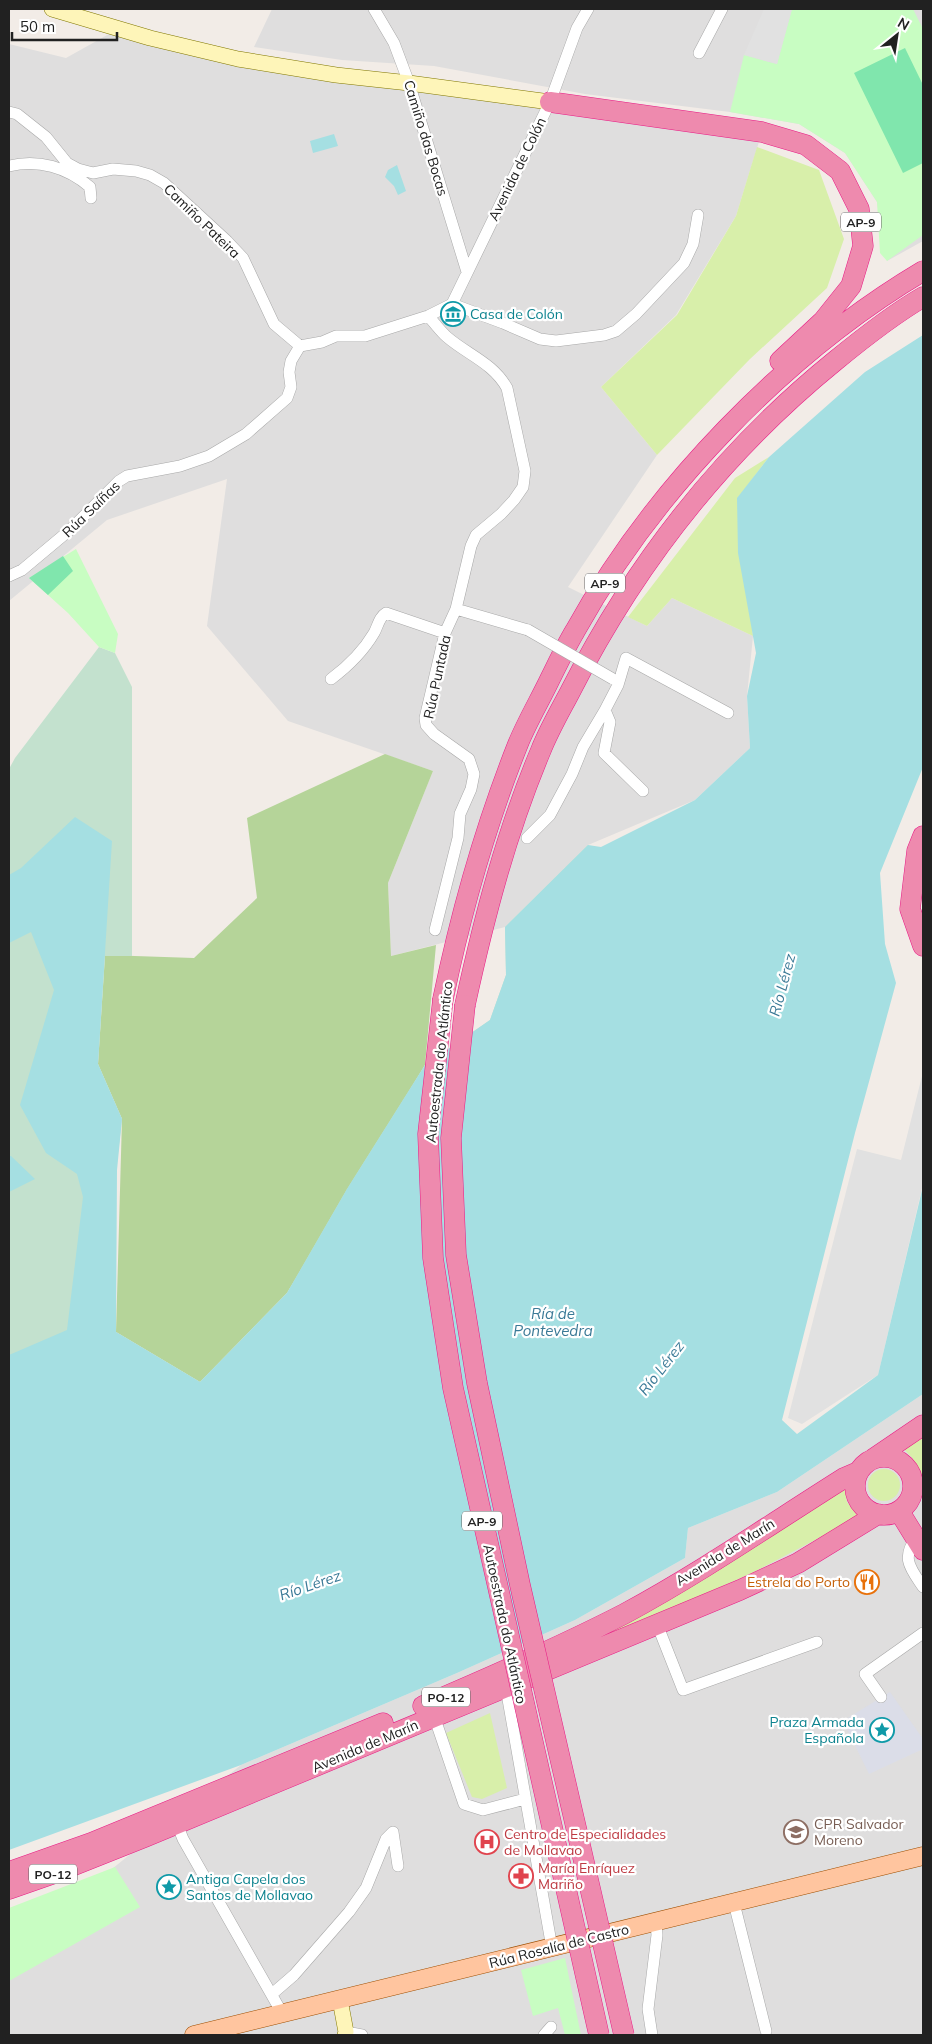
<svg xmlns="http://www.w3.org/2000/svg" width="932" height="2044" viewBox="0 0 932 2044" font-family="Mulish,sans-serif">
<rect width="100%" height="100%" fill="#f2ece7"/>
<!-- residential -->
<path fill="#dfdede" d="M272,9H923V241L887,261L877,202L845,153L799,124L730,112L585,94L434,66L342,60L254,47Z
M118,29L285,67L762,132L736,216L676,315L601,387L657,455L568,587L647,626L672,598L753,636L747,696L750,748L695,800L588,845L505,927L391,956L388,883L433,771L288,721L207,626L227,479L107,520L9,601V44L66,58Z
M923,1394V2035H9V1966L97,1881L241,1765L457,1673L575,1620L685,1558L688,1528L777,1492Z"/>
<!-- grass -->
<path fill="#d8efaa" d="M757,147L819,170L844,239L827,288L750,359L657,455L601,387L677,315L736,216Z
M769,457L738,498L753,636L672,598L647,626L628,617L735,478Z
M923,1436V1478L922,1479L913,1459L904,1449Z
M868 1485a16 16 0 1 1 32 0a16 16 0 1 1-32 0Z
M844,1483L847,1502L859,1517L750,1574L567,1654Z
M490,1713L507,1788L482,1799L472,1797L446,1733Z"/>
<!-- forest -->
<path fill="#b5d499" d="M385,754L433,771L388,883L391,956L436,945L425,1065L287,1293L200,1382L116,1332L122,1119L98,1064L105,955L194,958L257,898L247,818Z"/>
<!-- wetland -->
<path fill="#c3e1ce" d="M99,647L115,653L132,687V956H105L98,1064L122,1119L115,1180L116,1332L200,1382L287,1293L347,1189L425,1065L490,1020L506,975L505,927L588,845L639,1242L9,1553V769L15,758Z"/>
<!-- park -->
<path fill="#c8fdc2" d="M792,9H913L923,29V235L887,261L880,253L877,202L845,153L799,124L730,112L744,55L777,64Z
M76,549L118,634L115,653L99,647L68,613L29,578Z
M115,1867L140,1907L9,1981V1908Z
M565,1958L581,2035H565L558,2008L533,2016L521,1970Z"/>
<!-- pitch -->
<path fill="#80e6ad" d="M905,48L923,85V163L903,173L854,73Z
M63,556L73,571L48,595L29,578Z"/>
<!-- parking -->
<path fill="#e1e1e1" d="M764,9H792L777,64L744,55Z
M923,1072V1184L878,1375L802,1424L788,1418L857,1149L901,1160Z"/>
<!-- plaza -->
<path fill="#dbdde8" d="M890,1692L923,1739V1749L869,1774L843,1721Z"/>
<!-- water -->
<path fill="#a5dfe2" d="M334,134L338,146L313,153L310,141Z
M397,165L406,191L398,195L394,186L385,177L388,170Z
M923,335V767L880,873L885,944L896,983L855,1133L782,1420L797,1434L878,1375L923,1186V1394L777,1492L688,1528L685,1558L575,1620L457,1673L241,1765L9,1850V1355L67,1330L83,1197L77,1174L46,1153L20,1105L54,990L31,932L9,943V875L21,868L75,817L112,841L98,1064L122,1119L117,1170L116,1332L200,1382L287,1293L347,1189L425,1065L490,1020L506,975L505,927L588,845L601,847L695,800L750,748L747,696L756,653L738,553L737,498L769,457L865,372Z
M9,1156H11L35,1179L9,1192Z"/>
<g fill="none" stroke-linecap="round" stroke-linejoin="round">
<defs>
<path id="street" d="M374,9L394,43L409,83L467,272
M699,53L722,9
M9,112L17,114L46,137L67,163L78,169L93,173L113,169L136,171L150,175L164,183L227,241L243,258L274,324L300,346
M9,166C38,159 67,167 90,187L91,198
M452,304L503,323L540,339L556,341L604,335L616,331L636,314L684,263L693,244L698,215
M428,316C434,322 440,331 447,337C468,355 493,363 507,388L525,471L523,487L514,500L501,514L476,535L471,546L456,609L445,633L425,718L426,725L434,734L469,759L474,774L471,789L460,814L458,838L435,930
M300,346L322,342L336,336H365L428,316L452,304L550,102L577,28L588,9
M9,576L22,570L71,529L119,481L127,476L180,466L209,456L246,434L287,398L291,387L289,372L291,361L300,346
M456,609L528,630
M331,679C347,667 364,650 374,633C378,626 379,617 386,613L445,633
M643,791L604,753L610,722L605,710L618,685L626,658L728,713
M527,838L550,815L572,774L583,747L605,710
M917,1537C900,1558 911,1569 923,1587
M657,1624L683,1690L817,1642
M506,1688L552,1948
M881,1697L865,1674L923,1633
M434,1716L464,1804L483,1810L525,1799
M177,1824L183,1839L282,2013
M734,1903L766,2031
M272,1994L294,1975L349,1912L366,1888L386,1839L393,1832L398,1866
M346,2032L362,2035
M544,2035L551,2027
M652,2035L648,2009L657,1935L656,1922"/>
<path id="secondary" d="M52,9L150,38L238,59L336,75L409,83L550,102
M340,2000L346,2032L345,2035"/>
<path id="primary" d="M194,2035L923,1856"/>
<path id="highway" d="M550,102L762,132L806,145L840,171L859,209L863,246L851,286L823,321L780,361
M923,836L917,851L910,909L923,946
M443,999C461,912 485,827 518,744C527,722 540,700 550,679C558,663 566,646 575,631C653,490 785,353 923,271
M465,1005C484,918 506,833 541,750C549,730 560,711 570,692C635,564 723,452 835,361C863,338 892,315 923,297
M855 1486a29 29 0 1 1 58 0a29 29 0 1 1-58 0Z
M873,1459L923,1425
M899,1511L923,1550
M423,1706C491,1677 558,1648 624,1614C700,1573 771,1524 844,1478L858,1472
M9,1872L91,1843L383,1723
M9,1889L52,1874L145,1837L740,1590L798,1563L878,1514"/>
</defs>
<!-- street casing -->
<use href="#street" stroke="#a8a8a8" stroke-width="12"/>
<!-- secondary casing -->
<use href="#secondary" stroke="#807700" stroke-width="16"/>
<!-- primary casing -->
<use href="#primary" stroke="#9e4e00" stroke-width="19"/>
<!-- highway casing -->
<use href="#highway" stroke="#e81c86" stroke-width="21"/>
<!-- street -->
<use href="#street" stroke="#fff" stroke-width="11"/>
<!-- secondary -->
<use href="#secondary" stroke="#fef5b9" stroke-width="15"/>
<!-- primary -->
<use href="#primary" stroke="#ffc59f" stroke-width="18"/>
<!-- highway -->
<use href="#highway" stroke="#ee8aae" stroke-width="20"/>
<defs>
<path id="street-bridge" d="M528,630L613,679"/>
<path id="highway-bridge" d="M443,999L428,1134L433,1258L453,1388L599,2035
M465,1005L451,1138L456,1255L477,1383L520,1585L624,2035"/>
</defs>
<!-- street-bridge casing -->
<use href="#street-bridge" stroke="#a8a8a8" stroke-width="12" stroke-linecap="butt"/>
<!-- highway-bridge casing -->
<use href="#highway-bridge" stroke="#e81c86" stroke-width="21" stroke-linecap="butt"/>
<!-- street-bridge -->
<use href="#street-bridge" stroke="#fff" stroke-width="11"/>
<!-- highway-bridge -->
<use href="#highway-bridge" stroke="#ee8aae" stroke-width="20"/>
</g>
<!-- icons -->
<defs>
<symbol id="museum-ring" viewBox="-11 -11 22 22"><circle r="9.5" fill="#fff" stroke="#0f9aa8" stroke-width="1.5"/><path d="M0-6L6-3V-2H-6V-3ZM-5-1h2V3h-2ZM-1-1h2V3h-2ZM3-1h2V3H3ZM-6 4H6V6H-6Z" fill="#0f9aa8"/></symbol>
<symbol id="restaurant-ring" viewBox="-11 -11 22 22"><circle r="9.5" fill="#fff" stroke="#e8710a" stroke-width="1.5"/><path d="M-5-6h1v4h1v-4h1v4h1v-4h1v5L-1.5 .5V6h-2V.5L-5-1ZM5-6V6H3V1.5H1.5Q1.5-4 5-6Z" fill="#e8710a"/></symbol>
<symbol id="sight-ring" viewBox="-11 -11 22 22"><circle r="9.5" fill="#fff" stroke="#0f9aa8" stroke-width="1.5"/><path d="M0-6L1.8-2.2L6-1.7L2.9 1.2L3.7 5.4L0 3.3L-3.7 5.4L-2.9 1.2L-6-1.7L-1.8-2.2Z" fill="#0f9aa8"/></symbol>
<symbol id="school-ring" viewBox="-11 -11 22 22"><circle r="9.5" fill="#fff" stroke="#8d6e63" stroke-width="1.5"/><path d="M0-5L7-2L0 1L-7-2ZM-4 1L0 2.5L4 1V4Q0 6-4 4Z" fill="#8d6e63"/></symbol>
<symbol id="hospital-ring" viewBox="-11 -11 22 22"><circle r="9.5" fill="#fff" stroke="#e0444e" stroke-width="1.5"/><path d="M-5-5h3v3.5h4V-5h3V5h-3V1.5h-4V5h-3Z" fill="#e0444e"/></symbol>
<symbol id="pharmacy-ring" viewBox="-11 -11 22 22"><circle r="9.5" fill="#fff" stroke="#e0444e" stroke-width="1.5"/><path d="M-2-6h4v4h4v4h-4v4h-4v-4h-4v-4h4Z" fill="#e0444e"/></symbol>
</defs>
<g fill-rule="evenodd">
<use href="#museum-ring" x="439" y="300" width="28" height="28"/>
<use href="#restaurant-ring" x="853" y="1568" width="28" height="28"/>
<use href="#sight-ring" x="868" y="1716" width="28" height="28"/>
<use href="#school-ring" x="782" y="1818" width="28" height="28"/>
<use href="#hospital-ring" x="473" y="1828" width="28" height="28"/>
<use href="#pharmacy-ring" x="507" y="1862" width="28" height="28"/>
<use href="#sight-ring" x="155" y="1873" width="28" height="28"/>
</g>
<g text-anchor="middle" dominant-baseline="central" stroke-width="4.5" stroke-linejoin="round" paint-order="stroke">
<!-- shield labels -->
<g fill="#fff" stroke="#646464" stroke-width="1">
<rect x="841" y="212.5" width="40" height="19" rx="4"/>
<rect x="585" y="573.5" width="40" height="19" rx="4"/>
<rect x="462" y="1511.5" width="40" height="19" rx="4"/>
<rect x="422" y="1687.5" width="48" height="19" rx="4"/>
<rect x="29" y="1864.5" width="48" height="19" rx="4"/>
</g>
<g font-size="12" font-weight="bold" fill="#212121">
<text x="861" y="222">AP-9</text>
<text x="605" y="583">AP-9</text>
<text x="482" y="1521">AP-9</text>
<text x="446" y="1697">PO-12</text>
<text x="53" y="1874">PO-12</text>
</g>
<!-- street labels -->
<g font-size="14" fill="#212121" stroke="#fff">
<text transform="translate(426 138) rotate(73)">Camiño das Bocas</text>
<text transform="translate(517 169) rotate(-64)">Avenida de Colón</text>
<text transform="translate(202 221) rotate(44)">Camiño Pateira</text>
<text transform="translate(91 509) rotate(-44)">Rúa Saíñas</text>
<text transform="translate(437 677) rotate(-78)">Rúa Puntada</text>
<text transform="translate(439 1062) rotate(-84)">Autoestrada do Atlántico</text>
<text transform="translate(725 1552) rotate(-32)">Avenida de Marín</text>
<text transform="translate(505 1624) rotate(78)">Autoestrada do Atlántico</text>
<text transform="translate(365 1746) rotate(-23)">Avenida de Marín</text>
<text transform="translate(559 1946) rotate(-14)">Rúa Rosalía de Castro</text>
</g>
<!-- culture labels -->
<g font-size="14" fill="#0d838f" stroke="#fff" text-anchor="start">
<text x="470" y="314">Casa de Colón</text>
<text x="864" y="1722" text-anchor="end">Praza Armada<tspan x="864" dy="16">Española</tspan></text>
<text x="186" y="1879">Antiga Capela dos<tspan x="186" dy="16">Santos de Mollavao</tspan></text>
</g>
<!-- food labels -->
<g font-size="14" fill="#c56008" stroke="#fff" text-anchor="end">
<text x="850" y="1582">Estrela do Porto</text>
</g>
<!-- education labels -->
<g font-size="14" fill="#785e54" stroke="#fff" text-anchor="start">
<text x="814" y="1824">CPR Salvador<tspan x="814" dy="16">Moreno</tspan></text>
</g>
<!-- health labels -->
<g font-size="14" fill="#be3a42" stroke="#fff" text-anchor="start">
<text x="504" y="1834">Centro de Especialidades<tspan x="504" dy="16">de Mollavao</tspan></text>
<text x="538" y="1868">María Enríquez<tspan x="538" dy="16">Mariño</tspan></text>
</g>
<!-- water labels -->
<g font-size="15" font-style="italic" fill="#3b7a97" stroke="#fff">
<text transform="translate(782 985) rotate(-75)">Río Lérez</text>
<text x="553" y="1313">Ría de<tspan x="553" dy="17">Pontevedra</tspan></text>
<text transform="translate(661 1368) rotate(-52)">Río Lérez</text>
<text transform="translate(310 1585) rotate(-19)">Río Lérez</text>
</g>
</g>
<!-- border -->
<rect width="932" height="2044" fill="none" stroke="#212121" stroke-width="20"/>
<!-- north arrow -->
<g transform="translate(897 35) rotate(30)" stroke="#ffffff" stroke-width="4" paint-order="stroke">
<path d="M0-4L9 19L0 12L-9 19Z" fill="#212121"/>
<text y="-8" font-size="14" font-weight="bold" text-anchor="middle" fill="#212121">N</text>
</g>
<!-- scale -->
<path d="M12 32v8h105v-8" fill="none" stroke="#212121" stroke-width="2.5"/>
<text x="20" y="32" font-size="15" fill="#212121" stroke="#ffffff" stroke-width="4" paint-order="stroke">50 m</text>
</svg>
